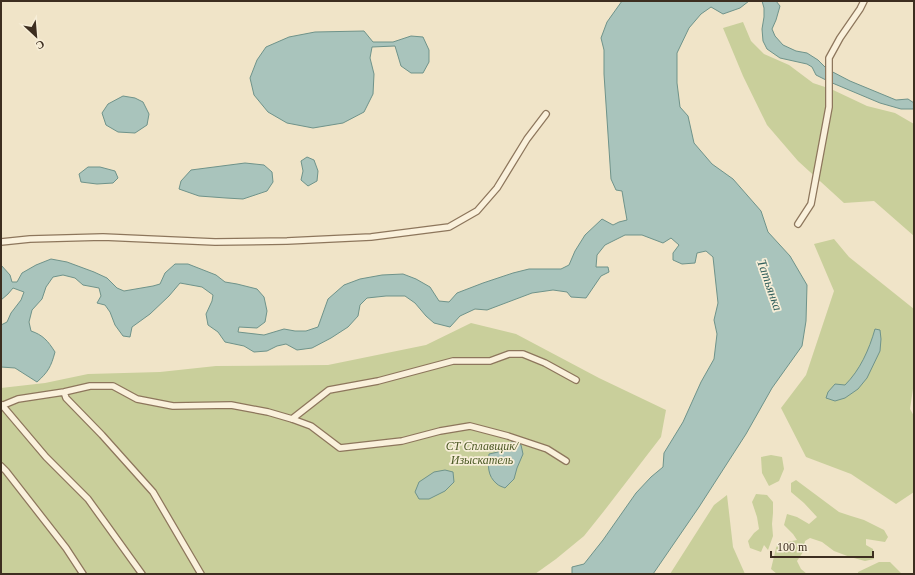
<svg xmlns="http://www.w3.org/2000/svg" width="915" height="575" viewBox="0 0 915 575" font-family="'Times New Roman',serif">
<rect width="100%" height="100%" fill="#f0e4c8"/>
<!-- green -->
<path fill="#c9cf9b" d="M743,22L751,41L764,54L789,65L813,83L831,89L867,106L895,113L914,124V236L874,201L844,203L798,161L767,125L743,76L723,28Z
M834,239L849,257L914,309V382L910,409L914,416V492L896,504L851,474L806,457L781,408L806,375L834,291L814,244Z
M471,323L516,334L599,378L666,410L661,437L604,511L584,536L556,559L535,574H1V388L45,383L88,374L160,372L216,366L328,365L426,345Z
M771,455L782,457L784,469L779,481L769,486L762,473L761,457Z
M796,480L839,512L851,516L864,520L884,530L888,537L885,542L866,539V545L873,549L874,559L865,561L850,557L834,551L822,542L810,538L805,541L803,552L797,561L801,569L807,574H777L771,569L777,544L797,540L793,534L784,525L787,514L797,517L809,524L817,517L804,503L791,492V483Z
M756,494L767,495L773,502V513L772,524L773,536L768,550L764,545L761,552L750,548L748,541L754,533L759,529L757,517L752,502Z
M727,495L733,547L745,574H670L714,505Z
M879,562H890L902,574H858V572Z"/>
<!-- water -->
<path fill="#a9c4bc" stroke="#6f938a" d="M622,1H749L740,8L723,14L711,7L701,14L689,28L677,53V83L680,107L688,116L694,143L712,164L733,179L761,211L768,232L790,256L807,285L806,321L802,346L772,388L746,434L699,507L653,574H572V567L584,564L603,540L636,493L651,477L663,467L664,453L683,422L701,382L714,359L717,334L714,320L718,303L713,257L706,251L697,253L695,263L682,264L673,260V253L679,245L671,238L663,243L642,235H625L605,245L597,255L596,267H608L609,272L601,276L586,298L571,297L567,292L553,290L532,293L487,310L475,309L460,316L450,327L434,323L426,316L415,303L405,296H386L367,298L360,305L358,316L348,327L331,338L312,348L297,350L286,344L277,346L267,351L254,352L244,346L225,342L218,332L208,325L206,314L212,301L213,295L202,287L180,283L169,296L150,314L132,327L130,337L123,336L115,325L110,312L105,305L97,303L101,296L99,288L83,285L75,278L63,275L53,277L46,287L42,299L32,310L29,322L31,331C43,335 48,341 55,352C51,367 48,372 37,382L15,368L1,367V325L7,322L11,313L21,300L24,292L13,288L8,294L1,300V265L10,275L12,282H17L22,273L36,265L51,259L67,262L94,272L107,278L117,288L124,291L153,286L160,284L165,273L175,264H188L216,275L225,282L237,284L257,289L264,297L267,311L265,322L257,328L239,327L238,332L264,335L284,329L295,331H306L318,327L328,299L344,285L360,279L382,275L403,274L416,279L430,287L439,301L449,302L457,293L483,283L513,273L529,269H561L569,265L575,251L585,235L602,219L613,225L619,222L627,220L624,203L622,191L616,190L611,179L604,74V50L601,38L607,22Z
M762,1H776L780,6L776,20L772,29L775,36L783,45L796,51L807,53L818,60L827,69L850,81L896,100L908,99L914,103V109H901L880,103L830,82L816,75L812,67L807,64L780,58L767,49L763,41L762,29L764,17V8Z
M364,31L373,42H393L411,36L423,37L429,50V62L423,73H411L401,66L395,46L372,47L370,58L374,74L373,94L364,112L343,123L313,128L287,123L268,112L254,95L250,78L257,60L266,47L289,37L315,32Z
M123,96L135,98L143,102L149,114L147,125L135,133L118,132L106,125L102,113L108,104Z
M307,157L314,160L318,171L317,181L308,186L301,180L303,171L301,161Z
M245,163L264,165L272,172L273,182L267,191L243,199L226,198L199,196L179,189L181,181L191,170Z
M88,167H100L115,171L118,178L113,183L97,184L81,182L79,174Z
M875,329L880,330L881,339L880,351L867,378L858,389L845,398L835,401L826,398L828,392L835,384L845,385C860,370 869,350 875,329Z
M513,441L521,445L523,454L517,468L514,479L505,488C503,487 499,486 497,484C487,476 488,465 489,454L498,452L505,446Z
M445,470L453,472L454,482L445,491L429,499H419L415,492L419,482L434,472Z"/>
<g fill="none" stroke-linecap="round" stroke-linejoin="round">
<defs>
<path id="street" d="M798,224L811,204L829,107V58L840,38L860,9L864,1
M1,242L30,239L103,237L215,242L287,241L371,237L449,227L477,211L497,188L527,139L546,114
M64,392L66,398L102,435L153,492L201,574
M2,405L46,457L88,499L142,574
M1,406L18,399L64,392L90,386H113L137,399L173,406L231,405L268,412L292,419L311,426L340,448L402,441L440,431L470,426L508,436L547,449L566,461
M292,419L329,390L378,381L453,361H490L509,354H523L545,363L576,380
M1,466L6,471L66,548L83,574"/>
</defs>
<!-- street casing -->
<use href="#street" stroke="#8d765c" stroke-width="8"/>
<!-- street -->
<use href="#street" stroke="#faf1dc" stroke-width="5.5"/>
</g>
<g text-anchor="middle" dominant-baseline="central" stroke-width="3.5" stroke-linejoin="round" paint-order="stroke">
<!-- park labels -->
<g font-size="12" font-style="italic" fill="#4d5a26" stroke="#f7eed8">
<text x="482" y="446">СТ Сплавщик/<tspan x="482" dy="14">Изыскатель</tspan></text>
</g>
<!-- water labels -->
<g font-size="13" font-style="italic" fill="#2f5d5a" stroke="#f7eed8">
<text transform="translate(770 285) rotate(71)">Татьянка</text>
</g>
</g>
<!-- border -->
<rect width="915" height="575" fill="none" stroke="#3d2e20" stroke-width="4"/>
<!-- north arrow -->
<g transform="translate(36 36) rotate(154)" stroke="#f7eed8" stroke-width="3" paint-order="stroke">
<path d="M0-3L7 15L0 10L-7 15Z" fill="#3d2e20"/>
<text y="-6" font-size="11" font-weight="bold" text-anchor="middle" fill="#3d2e20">С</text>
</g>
<!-- scale -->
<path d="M771 551v6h102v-6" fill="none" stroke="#3d2e20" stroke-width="2"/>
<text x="777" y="551" font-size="12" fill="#3d2e20" stroke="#f7eed8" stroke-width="3" paint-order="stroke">100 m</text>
</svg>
